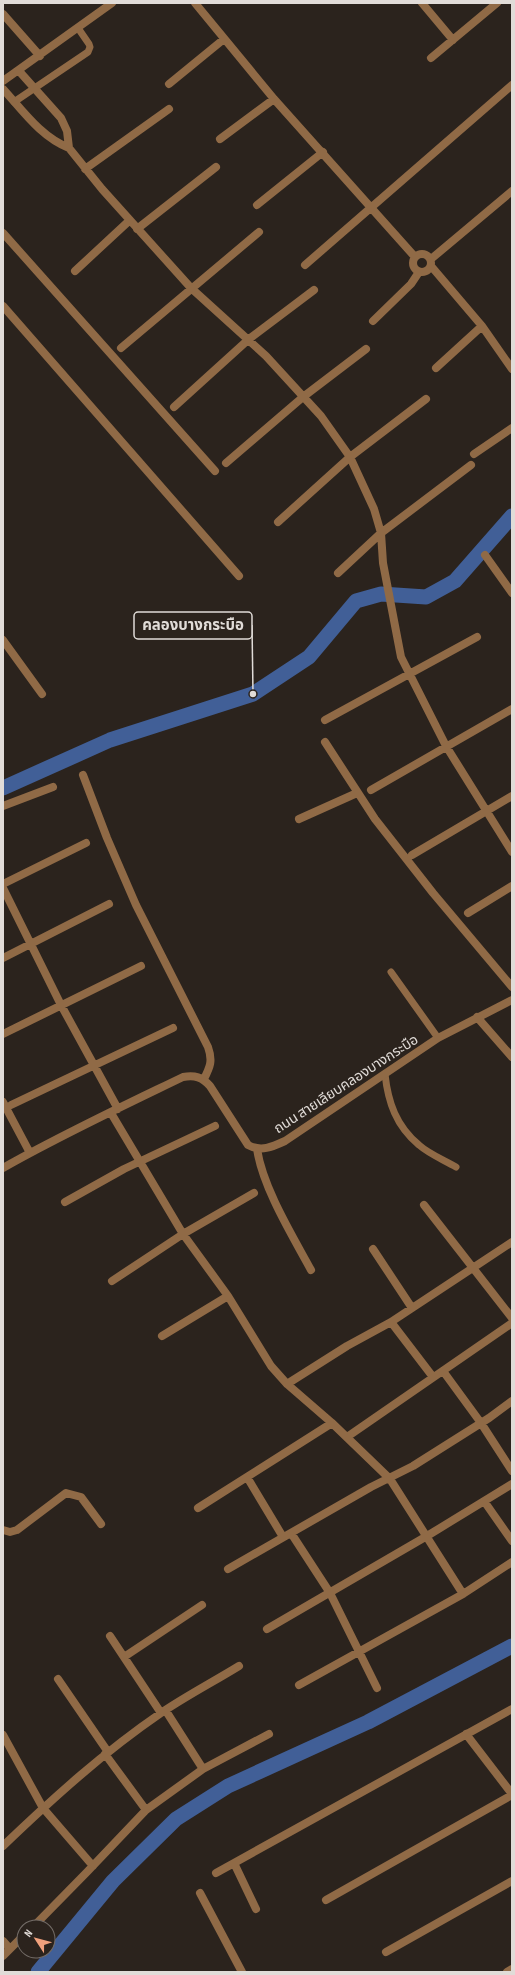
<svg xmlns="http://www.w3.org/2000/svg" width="515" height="1975" viewBox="0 0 515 1975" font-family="'Sofia Sans Condensed','Noto Sans Thai',sans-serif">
<rect width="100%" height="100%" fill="#2b231d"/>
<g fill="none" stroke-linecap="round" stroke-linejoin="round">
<!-- canal -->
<path stroke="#415f97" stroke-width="15" d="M3,788L110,740L253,694L309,657L356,601L381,594L426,597L455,581L512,516
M38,1972L113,1881L176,1819L228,1786L368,1722L512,1646"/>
<!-- service -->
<path stroke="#906a46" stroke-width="7" d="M14,102L88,52L90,47L89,44L78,28
M391,972L438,1038
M385,1074C388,1102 396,1126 419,1145C429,1154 444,1160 456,1167"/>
<!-- minor -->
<path stroke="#906a46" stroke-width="8" d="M195,3L274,99L415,257
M422,3L453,40
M3,14L40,56
M431,58L497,3
M19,71L61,118L67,131L69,148L102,189L191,288L266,356L321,416L350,457L374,509L381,533L383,563L401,657L446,746L512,852
M3,81L112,3
M169,84L224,39
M3,89C23,111 41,137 69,148
M220,139L274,99
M85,169L169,109
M257,205L323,152
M137,229L216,167
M3,233L215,471
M413 263a9 9 0 1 1 18 0a9 9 0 1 1-18 0Z
M431,259L512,191
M305,265L512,85
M431,266L482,326L512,369
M75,271L130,220
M3,306L239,576
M373,321L411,284L419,272
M121,348L259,232
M436,368L482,326
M174,407L249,339L314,290
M474,454L512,428
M226,463L303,397L366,349
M278,522L350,457L426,399
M485,555L512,593
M338,573L381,533L471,465
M3,640L42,694
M325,720L477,637
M325,742L375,819L433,893L512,987
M83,775L107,838L136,905L208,1047C213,1061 210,1067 204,1079
M371,790L512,709
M3,806L53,787
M299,819L357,793
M412,855L512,796
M3,884L86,843
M3,888L61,1005L118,1109
M468,913L512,886
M3,958L109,904
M477,1017L512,1057
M3,1034L141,966
M3,1102L30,1153
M11,1105L173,1028
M111,1113L183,1234L228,1296L271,1366L287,1384L332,1423L390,1479L463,1594
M257,1149C263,1188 292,1235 311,1270
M3,1168C61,1135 123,1106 183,1077C195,1075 202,1077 210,1086L248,1145C261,1152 272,1147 285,1141L438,1038L512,1000
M65,1202L124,1169L215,1126
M424,1205L512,1318
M373,1249L412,1308
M112,1281L183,1234L254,1193
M391,1322L433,1377
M162,1336L228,1296
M443,1371L481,1423L512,1471
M287,1384L347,1346L391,1322L512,1242
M347,1437L512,1323
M247,1477L283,1537
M484,1501L512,1541
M198,1508L332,1423
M3,1530L10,1532L17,1530L66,1493L81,1497L101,1524
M291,1533L330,1593L377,1688
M228,1569L371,1487L413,1466L489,1418L512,1401
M267,1629L427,1536L512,1484
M110,1636L161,1713
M124,1657L202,1605
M58,1679L108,1752
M299,1685L463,1594L512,1562
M166,1711L203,1769
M466,1734L512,1794
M3,1735L43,1808L93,1866
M105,1754L146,1810
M3,1846C53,1798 104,1752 161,1713C186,1696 213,1682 239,1666
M234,1863L256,1909
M216,1873L512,1709
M200,1893L242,1972
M326,1900L512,1795
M33,1927L87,1872L146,1810L203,1769L269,1734
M3,1941L10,1949
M386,1952L512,1881
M3,1956L24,1935
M507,1972L512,1969"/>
</g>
<g text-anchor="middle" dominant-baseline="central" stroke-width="3" stroke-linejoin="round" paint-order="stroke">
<!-- street labels -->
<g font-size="14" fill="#e1dcd8" stroke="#2b231d">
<text transform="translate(346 1084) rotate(-33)">ถนน สายเลียบคลองบางกระบือ</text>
</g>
</g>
<!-- callouts -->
<path fill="none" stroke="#e1dcd8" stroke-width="1.5" d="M253 694L252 625"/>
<circle fill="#e1dcd8" stroke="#2b231d" stroke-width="1.5" cx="253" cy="694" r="4"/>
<rect fill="#2b231d" stroke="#e1dcd8" stroke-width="1.5" x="134" y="612" width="118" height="27" rx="4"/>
<g font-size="15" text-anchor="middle" font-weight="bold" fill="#e1dcd8">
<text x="193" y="630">คลองบางกระบือ</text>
</g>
<!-- border -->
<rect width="515" height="1975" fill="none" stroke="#e1dcd8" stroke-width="8"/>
<!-- north arrow -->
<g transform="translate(36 1939) rotate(306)"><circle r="19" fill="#2b231d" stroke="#746d68"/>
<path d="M0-3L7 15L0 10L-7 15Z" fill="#f1a17d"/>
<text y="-6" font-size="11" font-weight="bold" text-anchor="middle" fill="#e1dcd8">N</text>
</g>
</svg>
